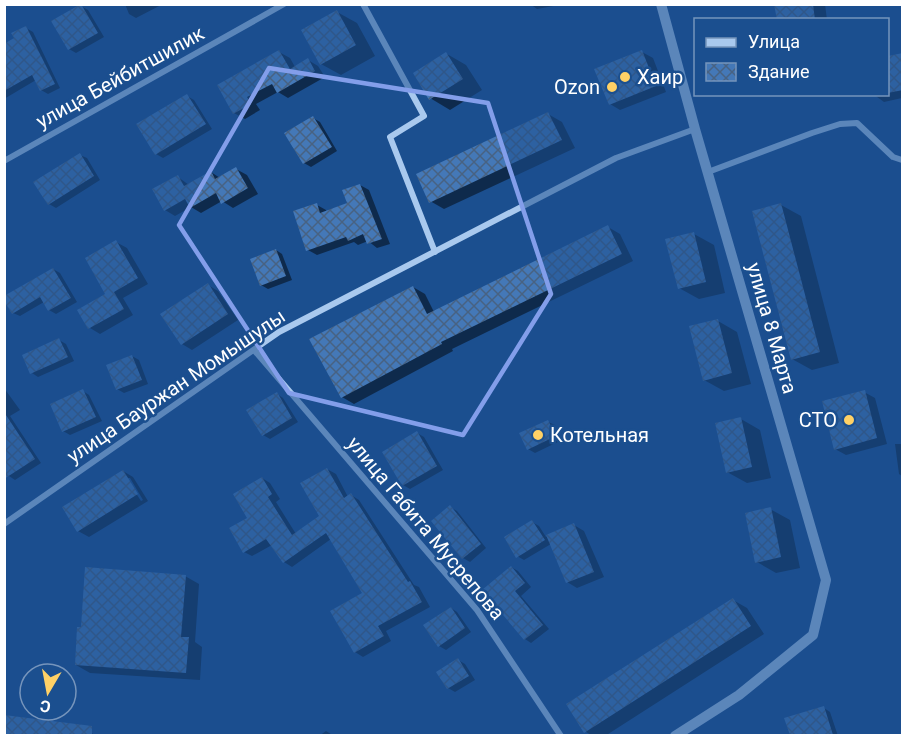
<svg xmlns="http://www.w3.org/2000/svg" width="907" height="740" viewBox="0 0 907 740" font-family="Roboto,sans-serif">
<defs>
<pattern id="building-cross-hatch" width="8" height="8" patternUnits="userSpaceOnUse" patternTransform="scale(1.5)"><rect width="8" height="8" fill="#4478b7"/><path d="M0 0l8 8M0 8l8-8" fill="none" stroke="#486282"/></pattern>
</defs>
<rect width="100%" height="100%" fill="#1b4f8f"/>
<!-- shadow -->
<path fill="#0007" fill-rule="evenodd" d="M125,4H163L136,18L129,14Z
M530,4H559V5L537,9Z
M776,4H825L827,20H778Z
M81,6L88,10L104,37L76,53L69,49Z
M337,12L357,23L375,56L341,75L321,64Z
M26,28L33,32L60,88L48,94L41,90L36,80L4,99V46L16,39Z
M279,52L290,58L295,67L308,60L318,66L325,77L288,98L278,92L256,104L260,110L245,119L234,113Z
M642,52L653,58L666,92L620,110L610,104Z
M447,54L466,65L482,90L450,110L430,98Z
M902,55V98L884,102L873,94H888V58Z
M187,96L194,100L212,129L163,158L156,154Z
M548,114L562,122L575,148L444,209L430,201Z
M313,118L320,122L337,151L311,167L304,163Z
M80,155L87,158L100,180L56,208L49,204Z
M236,169L247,175L258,194L233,208L222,201L201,213L191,207L175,216L165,210L178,177L189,185L211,172L220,178Z
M360,185L369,190L390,244L377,248L368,241L358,245L354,242L317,255L308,250L317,205L326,210L327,213L349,204Z
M781,205L801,216L839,363L812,370L792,359Z
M608,227L620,234L633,261L452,349L453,351L354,404L342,397L413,287L425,294L434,312Z
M694,234L714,245L725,293L699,299L679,288Z
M116,242L127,248L148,284L123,298L133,315L100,334L90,328L107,295Z
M276,250L282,254L292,280L268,289L261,285Z
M53,269L60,273L77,302L56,314L49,310L44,302L20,316L13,313Z
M208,285L218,291L238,320L192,350L182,344Z
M718,321L737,332L751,384L724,391L704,380Z
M59,340L66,344L74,361L38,377L32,373Z
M132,356L139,360L148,384L124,393L117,389Z
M4,388L20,410L10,416L41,463L15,480L9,476L4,469Z
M83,391L89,395L102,421L70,435L63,431Z
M864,392L875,398L887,444L846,455L835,449Z
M277,394L283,398L298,422L270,439L263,435Z
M741,419L760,430L771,478L747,483L727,472Z
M548,422L555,425L562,440L535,453L528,449Z
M417,433L424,437L443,470L410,489L403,485Z
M895,444H902V476L899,474Z
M327,469L336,474L348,497L351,495L359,500L414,585L419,587L430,607L386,631L391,641L363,657L355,652L364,593L331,539L292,567L284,562L272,545L252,556L244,552L249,518L262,478L270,483L280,499L276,502L296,534L321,516Z
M123,471L133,477L148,501L89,537L78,531ZM126,478H130L143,500L141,501Z
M450,507L457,511L486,548L470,562L463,558Z
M770,509L790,520L800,568L776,573L757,562Z
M532,522L539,526L546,537L574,525L584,531L604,577L577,588L567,582L551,544L524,560L517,556Z
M511,567L518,571L531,587L521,596L549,629L531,643L525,639L484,590Z
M185,576L199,584L195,642L202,647L200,680L90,673L76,665Z
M733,600L747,608L764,634L605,736H592L585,731Z
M451,608L457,612L471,632L446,650L439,646Z
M458,660L465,664L475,680L455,692L448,688Z
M824,708L830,712L838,736H791L786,719Z
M4,716L83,727L96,736H4Z
M326,731L334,736H319Z"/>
<!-- building -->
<path fill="url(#building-cross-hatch)" d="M81,4L98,33L68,50L51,21Z
M774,4H813L815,20H777Z
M337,10L356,45L320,65L301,30Z
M26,26L55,84L40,91L32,75L4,91V44L14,38L11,33Z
M279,50L290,69L308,58L315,71L277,93L272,84L247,97L251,104L233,114L217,85Z
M642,50L656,86L609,105L594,69Z
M446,52L463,79L429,100L413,73Z
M903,53V90L888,93V56Z
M187,94L206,124L155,155L136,124Z
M548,112L562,140L429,203L416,174Z
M313,116L332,147L303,164L284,133Z
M80,153L94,176L48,205L33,182Z
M236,167L248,188L221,204L216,193L190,208L185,199L164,211L152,189L178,175L184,186L211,171L215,179Z
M360,184L382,239L367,244L363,234L348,241L346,237L306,251L293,211L317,203L320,213L347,203L342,190Z
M781,203L820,352L791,360L752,211Z
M608,225L622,254L441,342L442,344L341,398L309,339L413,286L427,314Z
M694,232L706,282L678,289L665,239Z
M116,240L138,278L114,292L124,309L88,329L77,310L105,294L85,258Z
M276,249L286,276L260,286L250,259Z
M53,268L71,298L48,311L40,297L12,314L4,301V296Z
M208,283L228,314L181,345L160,314Z
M718,319L732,373L703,381L689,326Z
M59,338L68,357L30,374L22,355Z
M132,355L142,380L116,390L106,365Z
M83,389L96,417L62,432L50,404Z
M865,390L877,438L834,450L822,401Z
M277,392L292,418L262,436L246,410Z
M4,412L35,459L4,479Z
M741,417L752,467L726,473L715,423Z
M548,420L556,436L527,450L519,433Z
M417,431L437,466L402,486L382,452Z
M327,468L344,498L351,493L408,582L410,581L422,602L378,626L384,636L354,653L330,611L362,593L326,533L283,563L266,539L243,553L229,528L247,518L233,494L262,477L272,494L268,497L292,535L319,516L300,483Z
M123,470L138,494L77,532L62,507Z
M450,505L481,544L462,559L431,521Z
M771,507L781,557L755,563L745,513Z
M532,520L545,540L516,558L504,537Z
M574,523L594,572L566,583L546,535Z
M511,566L525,583L515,591L543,625L524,640L482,590Z
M85,567L186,575L181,637H189L186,673L75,665L77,627H81Z
M733,598L751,626L584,733L566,704Z
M451,607L465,628L438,647L423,625Z
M458,658L469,676L447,689L436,672Z
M824,706L833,735H790L784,718Z
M4,715L92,726V735H4Z"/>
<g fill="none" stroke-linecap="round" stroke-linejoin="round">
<!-- minor -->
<path stroke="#a9c9ee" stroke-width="6" d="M363,4L424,116L390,137L435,252
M4,161L284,4
M708,172L812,133L840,124L857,123L893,157L902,160
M254,350L477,610L561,736
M4,524L279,332L616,158L695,129"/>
<!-- tertiary -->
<path stroke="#a9c9ee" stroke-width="10" d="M661,4L695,129L826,580L813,635L739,695L675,736"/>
</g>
<!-- marked area -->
<path d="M0 0H907V740H0ZM269,68L488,103L551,294L463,435L289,393L179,225Z" fill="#1b4f8f" fill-opacity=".55" fill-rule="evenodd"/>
<path fill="none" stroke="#839eea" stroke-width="4.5" stroke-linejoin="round" d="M269,68L488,103L551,294L463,435L289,393L179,225Z"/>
<!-- markers -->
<g fill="#ffd166" stroke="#1b4f8f" stroke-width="2">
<circle cx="625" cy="77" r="6"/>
<circle cx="612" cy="87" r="6"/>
<circle cx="849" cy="420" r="6"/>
<circle cx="538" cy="435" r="6"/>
</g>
<g text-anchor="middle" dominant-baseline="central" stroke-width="5" stroke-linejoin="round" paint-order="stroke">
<!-- street labels -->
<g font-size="20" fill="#fff" stroke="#1b4f8f">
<text transform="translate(120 77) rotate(-29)">улица Бейбитшилик</text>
<text transform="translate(772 328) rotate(74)">улица 8 Марта</text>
<text transform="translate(176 386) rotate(-34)">улица Бауржан Момышулы</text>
<text transform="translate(426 528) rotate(50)">улица Габита Мусрепова</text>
</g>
<!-- poi labels -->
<g font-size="20" fill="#fff" stroke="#1b4f8f" text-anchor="start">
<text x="637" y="77">Хаир</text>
<text x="600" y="87" text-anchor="end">Ozon</text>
<text x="837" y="420" text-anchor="end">СТО</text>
<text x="550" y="435">Котельная</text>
</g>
</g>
<!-- border -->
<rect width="907" height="740" fill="none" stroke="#ffffff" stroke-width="12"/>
<!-- legend -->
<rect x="694" y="18" width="195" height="78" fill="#1b4f8f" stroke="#7695bc" stroke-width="1.5"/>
<rect x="706" y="38" width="30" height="9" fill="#a9c9ee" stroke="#7695bc" stroke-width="1.5"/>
<text x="748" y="48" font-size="18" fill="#ffffff">Улица</text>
<rect x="706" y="63" width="30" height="18" fill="url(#building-cross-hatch)" stroke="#7695bc" stroke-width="1.5"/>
<text x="748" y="78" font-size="18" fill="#ffffff">Здание</text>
<!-- north arrow -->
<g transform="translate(48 692) rotate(190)"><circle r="28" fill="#1b4f8f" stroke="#7695bc" stroke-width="1.5"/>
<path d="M0-4.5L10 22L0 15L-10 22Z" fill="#ffd166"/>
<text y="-9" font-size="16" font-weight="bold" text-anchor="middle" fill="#ffffff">С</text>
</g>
</svg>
